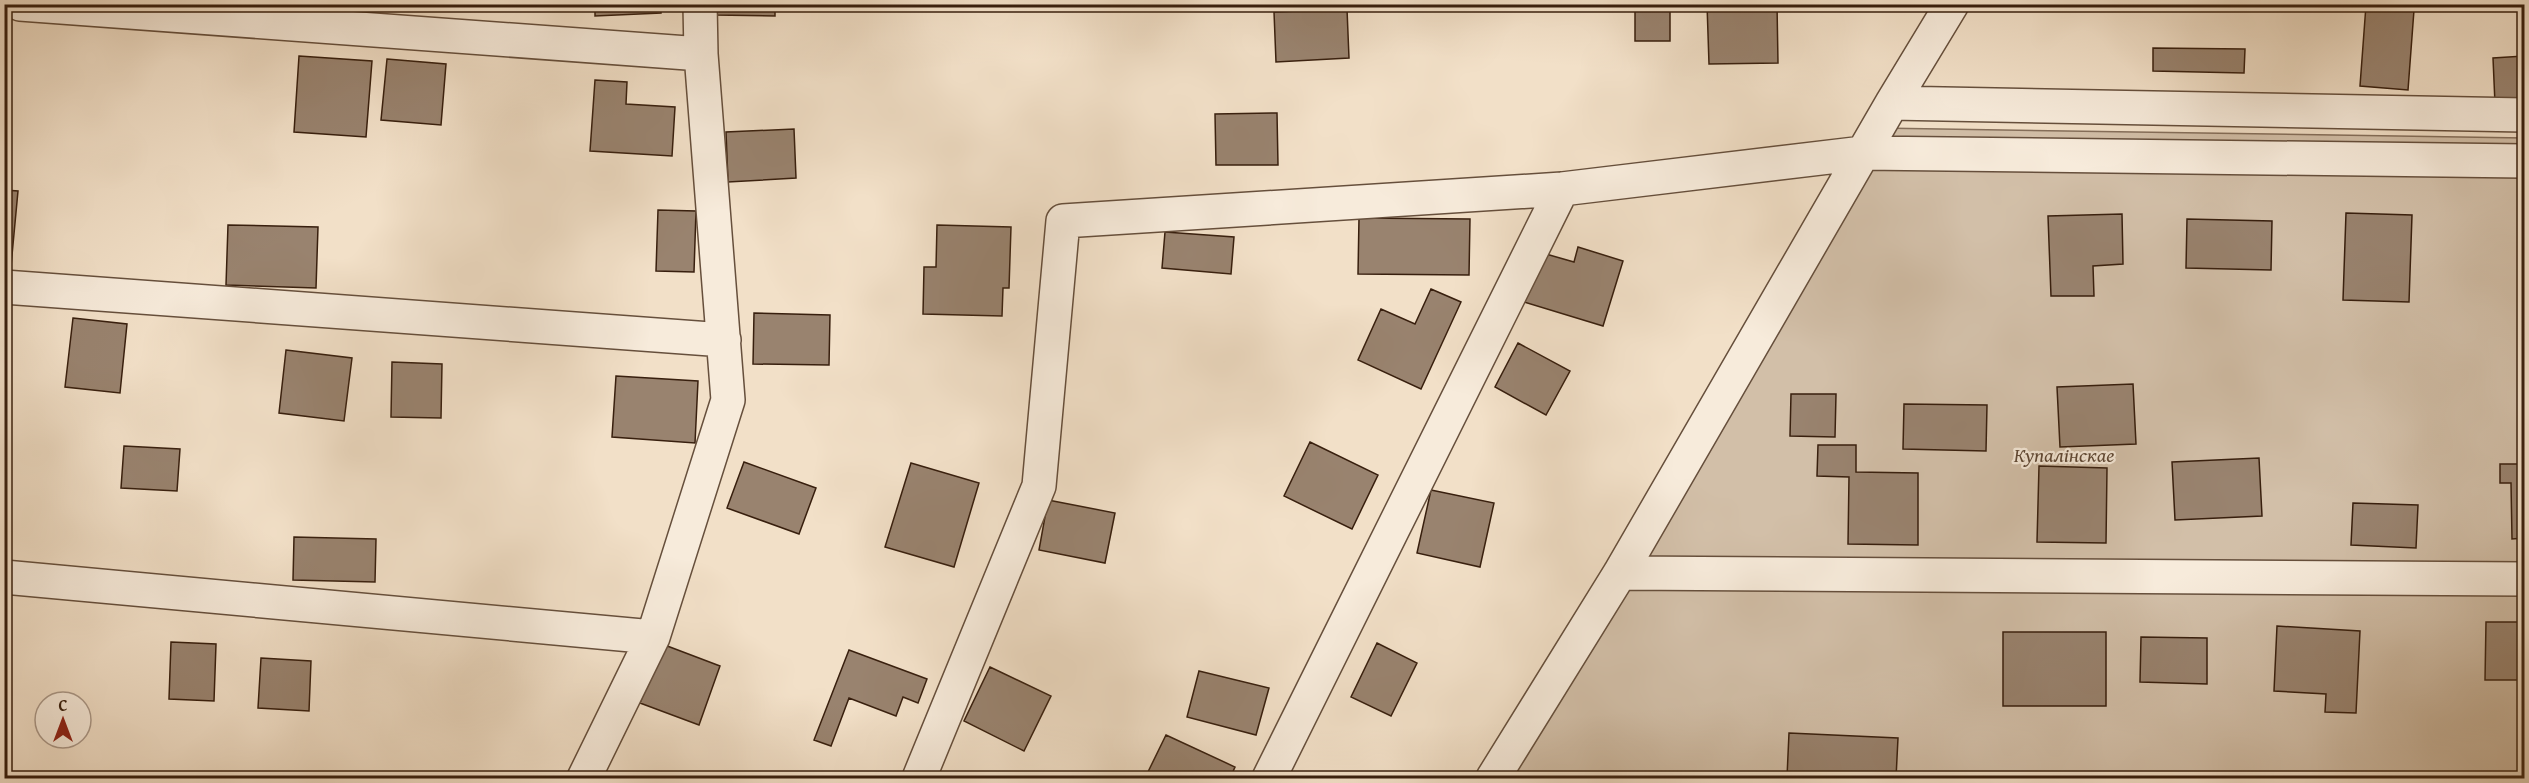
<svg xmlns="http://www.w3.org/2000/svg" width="2529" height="783" viewBox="0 0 2529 783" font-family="'Gentium Book Plus',serif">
<rect width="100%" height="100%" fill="#f2e0c8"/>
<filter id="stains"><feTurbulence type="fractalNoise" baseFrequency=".00333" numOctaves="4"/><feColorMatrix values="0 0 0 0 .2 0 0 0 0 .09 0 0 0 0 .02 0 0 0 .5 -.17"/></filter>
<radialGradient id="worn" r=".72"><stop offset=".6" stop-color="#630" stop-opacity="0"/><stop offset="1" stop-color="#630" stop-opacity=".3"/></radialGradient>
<!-- green -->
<path fill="#d2bfa8" stroke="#856f5b" stroke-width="1.5" d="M1878,128L2524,138V778H1493Z"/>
<!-- building -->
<path fill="#99836f" stroke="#381f0e" stroke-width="1.5" d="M460,4H504V10H460Z
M595,4H661V13L595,16Z
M716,4H775V16L715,15Z
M1635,4H1670V41H1635Z
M1707,4H1777L1778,63L1709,64Z
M2366,5L2414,10L2408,90L2360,86Z
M1347,9L1349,58L1276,62L1274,12Z
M2153,48L2245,49L2244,73L2153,71Z
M299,56L372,61L366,137L294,132Z
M2524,56V102L2495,104L2493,58Z
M387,59L446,64L441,125L381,120Z
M595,80L627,82L626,104L675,107L672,156L590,151Z
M1277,113L1278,165H1216L1215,114Z
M794,129L796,178L728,182L726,132Z
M4,190L18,191L11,266H4Z
M658,210L696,211L694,272L656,271Z
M2346,213L2412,215L2409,302L2343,300Z
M2122,214L2123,264L2093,266L2094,296H2051L2048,216Z
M1359,218L1470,219L1469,275L1358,274Z
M2187,219L2272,221L2271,270L2186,268Z
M228,225L318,227L316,288L226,285Z
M937,225L1011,227L1009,288H1003L1002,316L923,314L924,267H936Z
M1165,232L1234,237L1231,274L1162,268Z
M1578,247L1623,261L1603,326L1524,302L1539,252L1574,262Z
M1431,289L1461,302L1421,389L1358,360L1381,309L1415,324Z
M754,313L830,315L829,365L753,364Z
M73,318L127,324L120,393L65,387Z
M1518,343L1570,371L1546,415L1495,387Z
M286,350L352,358L344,421L279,413Z
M392,362L442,364L441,418L391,417Z
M616,376L698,381L695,443L612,437Z
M2133,384L2136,444L2060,447L2057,387Z
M1791,394H1836L1835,437L1790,436Z
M1904,404L1987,405L1986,451L1903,449Z
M1310,442L1378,475L1352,529L1284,496Z
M1818,445H1856V472L1918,473V545L1848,544L1849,477L1817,476Z
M124,446L180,449L177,491L121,488Z
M2259,458L2262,516L2175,520L2172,462Z
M744,462L816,488L799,534L727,508Z
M911,463L979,483L954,567L885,547Z
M2500,464H2524V538L2512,539L2511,483H2500Z
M2039,466L2107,468L2106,543L2037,542Z
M1431,490L1494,503L1480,567L1417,553Z
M1048,500L1115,513L1105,563L1039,550Z
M2353,503L2418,505L2416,548L2351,545Z
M294,537L376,539L375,582L293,580Z
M2486,622H2524V680H2485Z
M2277,626L2360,631L2356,713L2325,712L2326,694L2274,691Z
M2003,632H2106V706H2003Z
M2141,637L2207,638V684L2140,682Z
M171,642L216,644L214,701L169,699Z
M1377,643L1417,663L1391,716L1351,697Z
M662,644L720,666L699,725L640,703Z
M849,650L927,679L918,703L903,697L896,716L849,698L831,746L814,740Z
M261,658L311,661L309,711L258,708Z
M990,667L1051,696L1024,751L964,721Z
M1199,671L1269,688L1256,735L1187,717Z
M1789,733L1898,738L1896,778L1787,777Z
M1166,735L1235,767L1230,778H1145Z"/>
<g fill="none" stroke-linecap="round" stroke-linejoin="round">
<defs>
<path id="street" d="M20,4L701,54
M1892,103L2524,115
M4,287L724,340
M1620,573L2524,579
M4,577L653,637
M584,778L653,637L728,400L701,54L700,4
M919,778L1039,486L1063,221L1562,189L1863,153L2524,161
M1269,778L1562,189
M1493,778L1620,573L1892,103L1952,4"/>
</defs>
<!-- street casing -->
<use href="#street" stroke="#664f3c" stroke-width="36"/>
<!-- street -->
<use href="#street" stroke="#f7ebdb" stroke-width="33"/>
</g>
<g text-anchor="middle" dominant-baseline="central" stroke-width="4.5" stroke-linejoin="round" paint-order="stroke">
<!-- park labels -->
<g font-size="20" font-style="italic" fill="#5e4734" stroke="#f7ebdb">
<text x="2064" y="454">Купалінскае</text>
</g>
</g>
<!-- margin -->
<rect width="2529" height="783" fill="none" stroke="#f2e0c8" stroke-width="24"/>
<rect x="6" y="6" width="2517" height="771" fill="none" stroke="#381f0e" stroke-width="3"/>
<rect x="12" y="12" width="2505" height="759" fill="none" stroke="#381f0e" stroke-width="1.5"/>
<!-- north arrow -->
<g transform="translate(63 720)"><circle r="28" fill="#f7ebdb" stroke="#ab9989" stroke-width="1.5"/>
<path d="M0-4.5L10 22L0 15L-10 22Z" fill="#8f2418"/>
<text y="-9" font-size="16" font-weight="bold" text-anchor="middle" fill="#381f0e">С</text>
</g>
<rect width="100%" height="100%" filter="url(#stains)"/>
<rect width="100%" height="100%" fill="url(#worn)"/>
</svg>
